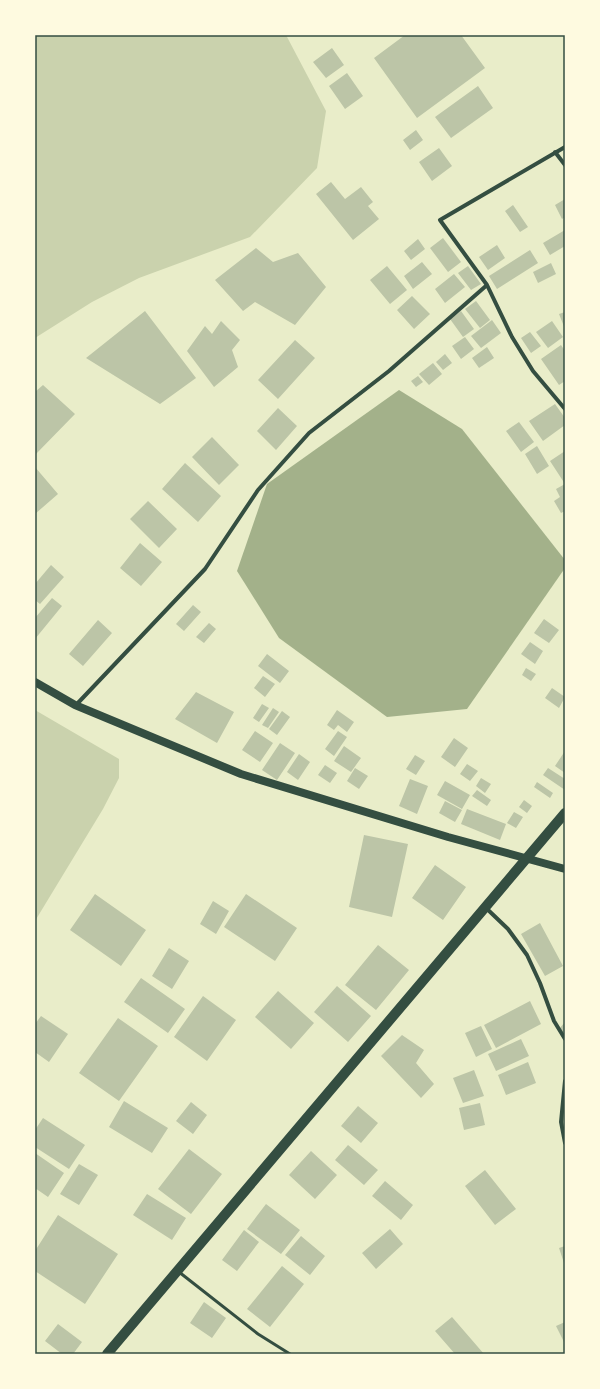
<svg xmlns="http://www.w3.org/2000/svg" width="600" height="1389" viewBox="0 0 600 1389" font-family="Inter,sans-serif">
<rect width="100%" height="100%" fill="#e9edc9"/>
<!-- green -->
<path fill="#cad2ad" d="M35,35H286L326,111L317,168L250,237L139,278L92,302L35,338Z
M35,710L119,759V778L103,809L35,921Z"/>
<!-- water -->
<path fill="#a3b18a" d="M399,390L462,429L565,560V568L467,709L387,717L279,638L237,571L267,484Z"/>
<!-- building -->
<path fill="#bcc5a7" d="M405,35H461L485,68L417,118L374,58Z
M332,48L344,65L326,78L313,62Z
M347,73L363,96L345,109L329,86Z
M478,86L493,108L451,138L435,117Z
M416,130L423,140L410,150L403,140Z
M439,148L452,166L432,181L419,162Z
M331,182L345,199L361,187L373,202L368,206L379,219L353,240L316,194Z
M565,199V217L562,219L555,205Z
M513,205L528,227L520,232L505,211Z
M565,230V246L550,255L543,243Z
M443,238L461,262L448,272L430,248Z
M418,239L425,249L411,260L404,251Z
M497,245L505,258L488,270L479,257Z
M256,248L273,262L298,253L326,287L295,325L255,302L243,311L215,280Z
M530,250L538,263L497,289L489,276Z
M422,262L432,274L413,289L404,276Z
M551,263L556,274L538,283L533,272Z
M387,266L407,290L390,304L370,280Z
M468,266L481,284L471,290L458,273Z
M454,274L465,287L445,303L435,289Z
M412,296L430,314L414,329L397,310Z
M476,301L490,320L480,328L465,309Z
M145,311L196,378L160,404L86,358Z
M461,311L474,329L463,337L450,319Z
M565,312V329L559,314Z
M492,320L501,333L481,348L471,336Z
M221,321L240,340L232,350L238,367L214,387L187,351L205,326L212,334Z
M552,321L563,337L548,348L536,332Z
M530,332L541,346L531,353L521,338Z
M465,337L474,349L461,359L452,346Z
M295,340L315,358L278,399L258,380Z
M561,345L565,351V381L559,385L541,359Z
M487,347L494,358L479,368L472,358Z
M445,354L452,363L443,370L436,362Z
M433,363L442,374L429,385L419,374Z
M418,376L423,382L416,387L411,381Z
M43,385L75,414L35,455V392Z
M555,404L565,418V425L543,441L529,421Z
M278,408L297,426L276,450L257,431Z
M519,422L534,442L521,452L506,431Z
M212,437L239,465L219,485L192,457Z
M537,446L549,466L537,474L525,454Z
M565,451V511L561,513L554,501L560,497L556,489L565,484L550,461Z
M185,463L221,496L198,522L162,489Z
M35,467L58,494L35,514Z
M148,501L177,529L159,548L130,519Z
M140,543L162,562L141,586L120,568Z
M51,565L64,577L40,604L35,600V584Z
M52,598L62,606L35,639V618Z
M193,605L201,612L184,631L176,624Z
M544,619L559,630L549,643L534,633Z
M98,620L112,633L83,666L69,654Z
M209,623L216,629L204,643L196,637Z
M530,642L543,651L535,664L521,654Z
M267,654L289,671L280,683L258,666Z
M526,668L536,674L531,681L522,675Z
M263,676L275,684L265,697L254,688Z
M552,688L565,697L559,708L545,698Z
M196,692L234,712L217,743L175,719Z
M262,704L269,708L259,722L253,718Z
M273,708L279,712L268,728L262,725Z
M337,710L354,722L347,732L338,725L334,730L327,725Z
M282,711L290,717L277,735L269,729Z
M255,731L273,743L260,762L242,750Z
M338,731L347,737L334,756L325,749Z
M454,738L468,748L455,767L441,757Z
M280,743L295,753L277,780L262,770Z
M344,746L361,758L351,772L334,761Z
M565,751V773L555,766Z
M299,754L310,762L298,780L287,772Z
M415,755L425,761L416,775L406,769Z
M467,764L478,771L470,781L460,774Z
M325,765L337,773L330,783L318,775Z
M355,768L368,776L359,789L347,781Z
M548,768L565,779V790L543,775Z
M481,778L491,784L485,793L476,786Z
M410,779L428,786L417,814L399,806Z
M445,781L470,795L462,809L437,795Z
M537,782L553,793L550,798L534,787Z
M477,790L491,800L487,806L472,796Z
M524,800L532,806L527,813L519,807Z
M445,801L462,810L455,822L439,813Z
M467,809L506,824L500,840L461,824Z
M514,812L523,817L516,828L507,823Z
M364,835L408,844L392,917L349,907Z
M435,865L466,887L443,920L412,898Z
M95,894L146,930L121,966L70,930Z
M246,894L297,928L275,961L224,927Z
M213,901L229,911L216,934L200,924Z
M540,923L563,966L545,976L521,934Z
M378,945L409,970L376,1010L345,985Z
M169,948L189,961L172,989L152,976Z
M141,978L185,1009L168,1033L124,1002Z
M337,986L371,1016L348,1042L314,1012Z
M278,991L314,1023L291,1049L255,1017Z
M203,996L236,1020L207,1061L174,1037Z
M530,1001L541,1024L496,1048L484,1025Z
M41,1016L68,1034L49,1062L35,1052V1024Z
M118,1018L158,1046L119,1101L79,1073Z
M565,1022V1034L559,1029Z
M481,1026L492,1049L476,1057L465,1033Z
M402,1035L424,1050L416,1063L434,1084L421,1098L381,1056Z
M521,1039L529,1056L496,1071L488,1054Z
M528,1062L536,1083L506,1095L498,1075Z
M474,1070L484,1096L463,1103L453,1078Z
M124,1101L168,1128L152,1153L109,1127Z
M191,1102L207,1115L193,1134L176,1121Z
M480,1103L485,1125L464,1130L459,1108Z
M358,1106L378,1123L361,1143L341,1126Z
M43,1118L85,1145L69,1169L35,1147V1130Z
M348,1145L378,1170L364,1185L335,1160Z
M189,1149L222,1174L191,1214L158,1189Z
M311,1151L337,1175L315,1199L289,1175Z
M35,1153L64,1173L48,1197L35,1188Z
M79,1164L98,1175L79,1205L60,1194Z
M485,1170L516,1209L495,1225L465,1186Z
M385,1181L413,1205L401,1220L372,1196Z
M147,1194L186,1218L172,1240L133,1215Z
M266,1204L300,1230L281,1254L247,1229Z
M58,1215L118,1254L85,1304L35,1271V1251Z
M390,1229L403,1244L376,1269L362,1253Z
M244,1230L259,1242L237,1271L222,1260Z
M301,1236L325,1256L310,1275L285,1255Z
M565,1246V1266L559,1248Z
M282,1266L304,1284L270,1327L247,1309Z
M204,1302L226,1318L212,1338L190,1323Z
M452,1317L484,1354H455L435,1331Z
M565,1322V1344L556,1326Z
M58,1324L82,1342L73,1354H62L45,1341Z"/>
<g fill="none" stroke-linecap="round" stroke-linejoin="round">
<!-- service -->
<path stroke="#344e41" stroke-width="3" d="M179,1272L258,1334L290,1354"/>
<!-- minor -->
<path stroke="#344e41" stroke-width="4" d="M565,147L440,220L487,285L512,337L533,371L565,409
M555,152L565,165
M76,705L205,569L258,490L309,433L389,371L487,285
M486,908L508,929L527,955L540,983L554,1021L565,1039
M565,1081L561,1122L565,1143"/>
<!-- secondary -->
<path stroke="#344e41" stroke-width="8" d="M35,682L75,705L241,774L448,837L565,869"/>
<!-- primary -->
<path stroke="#344e41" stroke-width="10" d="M107,1354L565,813"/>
</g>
<!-- border -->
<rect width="600" height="1389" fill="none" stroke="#fefae0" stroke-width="72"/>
<rect x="36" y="36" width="528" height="1317" fill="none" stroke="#344e41" stroke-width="1.5"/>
</svg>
